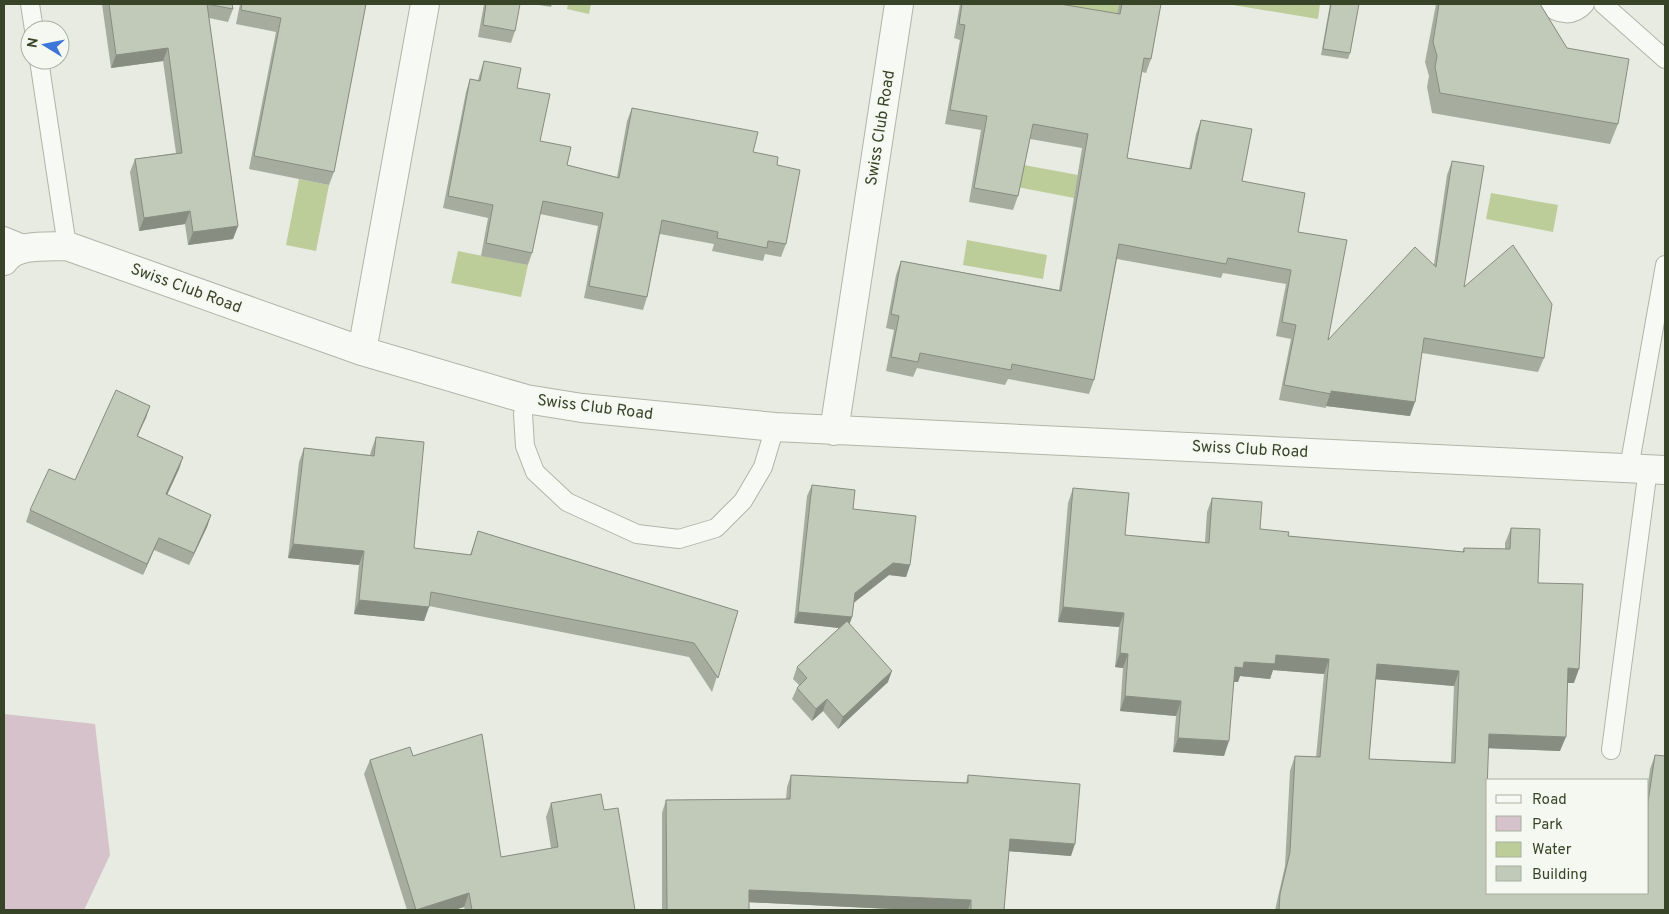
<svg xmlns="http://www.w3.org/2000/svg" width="1669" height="914" viewBox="0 0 1669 914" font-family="Overpass,sans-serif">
<rect width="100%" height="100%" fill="#e7ebe1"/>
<!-- green -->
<path fill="#d5c2cb" d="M4,714L95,724L110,855L84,910H4Z"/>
<!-- water -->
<path fill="#bdcd99" d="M568,4H591L589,14L567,9Z
M989,4H1119L1115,28Z
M1227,4H1320L1318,19Z
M991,159L1078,175L1074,198L987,181Z
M299,179L329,185L316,251L286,245Z
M1491,193L1558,205L1553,232L1486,219Z
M967,240L1047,255L1043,279L963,265Z
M458,251L528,265L521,297L451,283Z"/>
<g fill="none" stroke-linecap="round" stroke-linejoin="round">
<defs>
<path id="lane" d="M30,4L34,30
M1546,4C1558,16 1574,17 1585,4
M1603,4L1665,59
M39,60L67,246
M4,236L31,247
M526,399L523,414L525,446L535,472L567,502L637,534L679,539L716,528L743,501L763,467L775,427
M1629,468L1665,265
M1611,750L1648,469"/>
<path id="street" d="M4,261C16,243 47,247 67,246L362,351L526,399L582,408L775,427L1665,470
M362,351L425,4
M834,431L899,4"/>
</defs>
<!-- lane casing -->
<use href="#lane" stroke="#afb6a6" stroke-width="20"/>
<!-- street casing -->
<use href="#street" stroke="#afb6a6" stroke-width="30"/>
<!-- lane -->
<use href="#lane" stroke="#f7f9f4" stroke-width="18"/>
<!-- street -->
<use href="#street" stroke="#f7f9f4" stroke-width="28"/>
</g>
<!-- wall -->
<path fill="#a6ad9e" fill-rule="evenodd" d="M102,4H232L233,9L228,22L209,18L238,226L233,239L188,245L185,224L139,231L130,172L135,159L176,153L163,61L111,68Z
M240,4H366L334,172L329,185L249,169L276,32L236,24Z
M484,4H520L515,31L511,43L478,37Z
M533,4H552L551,7Z
M960,4H1060L1117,14L1119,4H1161L1151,59L1146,73L1142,72L1127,158L1189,169L1196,134L1201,120L1242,181L1298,232L1328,340L1434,264L1447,175L1452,161L1464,287L1544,358L1538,372L1422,353L1410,416L1326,406V408L1279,400L1291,339L1276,336L1286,284L1223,273L1221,278L1117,259L1094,380L1089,394L1008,379L1005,385L917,368L913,377L886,371L894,330L886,328L896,275L901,261L1059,290L1082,148L1030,139L1018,196L1013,210L969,202L981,130L945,124L960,40L954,38Z
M1330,4H1359L1350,53L1348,59L1321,55Z
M1436,4H1540L1567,48L1618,124L1610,144L1432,113L1427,87L1429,76L1425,62Z
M484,61L517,88L540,141L567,165L617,177L627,121L632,108L753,152L777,165L786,244L781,257L765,254L763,261L712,251L714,244L660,234L647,297L643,310L584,298L598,226L540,214L532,253L528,265L481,256L488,218L443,208L466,92L470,79L478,80L480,73Z
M150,406L138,436L183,457L179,469L167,495L211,515L207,527L189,565L154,550L143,575L26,522L30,510L75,480Z
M376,437L414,548L470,555L478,531L738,611L712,692L689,657L429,606L424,621L354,614L359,565L288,558L299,462L304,448L370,455L371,451Z
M812,485L853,509L910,565L906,577L889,575L854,602L852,617L849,624L888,682L838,729L823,711L812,721L792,699L797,688L799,685L793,679L797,667L839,628L794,623L807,496Z
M1073,488L1125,535L1205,542L1207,512L1212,498L1260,529L1288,536L1462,552L1464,548L1505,549V543L1511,528L1538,583L1574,683H1567L1560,751L1488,748L1487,790L1648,893V784L1650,769L1655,755L1665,910H1275L1285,866L1290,771L1295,756L1316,757L1324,674L1273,670L1270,679L1240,676L1238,682H1234L1224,756L1173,752L1176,716L1120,711L1123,668L1115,667L1119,627L1058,622L1068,503ZM1376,679L1454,686L1451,762L1369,759Z
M413,756L501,857L551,848L546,817L551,803L604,810L635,910H465L464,907L454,910H407L364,774L370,760Z
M791,775L966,783L968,775L1071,856L1009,851L1004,910H913L749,902V910H662V813L666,800L786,799L787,787Z"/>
<!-- shaded-wall -->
<path fill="#878d81" d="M168,48L163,61L111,68L116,55Z
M190,211L185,224L139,231L144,218Z
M238,226L233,239L188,245L193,232Z
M1331,391L1415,402L1410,416L1326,406Z
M150,406L146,418L132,447L137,436Z
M183,457L179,469L162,506L166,494Z
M211,515L207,527L189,565L194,553Z
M159,538L154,550L143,575L147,564Z
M293,544L364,551L359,565L288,558Z
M893,563L910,565L906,577L889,575L851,605L855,593Z
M359,600L429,607L424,621L354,614Z
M1063,607L1124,613L1119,627L1058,622Z
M798,612L852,617L848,629L794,623Z
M1120,653L1128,654L1123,668L1115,667Z
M1276,655L1329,659L1324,674L1273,670L1270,679L1240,676L1238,682H1230L1235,667L1244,662Z
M1377,664L1459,671L1454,686L1372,679Z
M1568,668L1579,669L1574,683H1562Z
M892,671L888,682L838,729L843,717Z
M1125,696L1181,701L1176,716L1120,711Z
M827,699L823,711L812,721L816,709Z
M1489,734L1566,737L1560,751L1483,748Z
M1178,738L1229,741L1224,756L1173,752Z
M1010,839L1075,844L1071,856L1006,851Z
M749,890L971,900L968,910H913L744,902Z
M469,893L464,907L454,910H416Z"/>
<!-- building -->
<path fill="#c1c9b8" stroke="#878d81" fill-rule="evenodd" d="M109,4H232L233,9L207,4L238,226L193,232L190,211L144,218L135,159L182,153L168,48L116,55Z
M242,4H366L334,172L254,156L281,18L241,10Z
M486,4H520L515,31L483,25Z
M962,4H1060L1120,14L1122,4H1161L1151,59L1144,58L1127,158L1191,169L1201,120L1252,129L1242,181L1305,193L1298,232L1347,240L1328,340L1415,247L1436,267L1452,161L1484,166L1464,287L1513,245L1552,304L1544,358L1424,338L1415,402L1331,391V394L1284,385L1296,325L1282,322L1291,270L1228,258L1226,264L1119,244L1094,380L1012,364L1011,370L920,353L918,362L891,357L899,316L891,314L901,261L1061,291L1088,134L1033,124L1018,196L974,188L987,116L950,110L965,25L959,24Z
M1331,4H1359L1350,53L1323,49Z
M1439,4H1540L1567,48L1629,59L1618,124L1440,93L1435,67L1437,56L1433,42Z
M484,61L521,68L517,88L550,94L540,141L571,147L567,165L619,178L632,108L758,132L753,152L778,157L777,165L800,170L786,244L768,241L767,248L717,238L718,232L662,220L647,297L589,286L603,213L543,201L532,253L486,243L493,205L448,196L470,79L480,81Z
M116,390L150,406L137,436L183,457L166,494L211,515L194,553L159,538L147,564L30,510L49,469L75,480Z
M376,437L424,442L414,548L471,555L478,531L738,611L718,678L694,643L431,592L429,607L359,600L364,551L293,544L304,448L374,456Z
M812,485L855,490L853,509L916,516L910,565L893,563L855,593L852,617L798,612Z
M1073,488L1129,493L1125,535L1209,543L1212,498L1262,502L1260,529L1289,532L1288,536L1464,552V548L1510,549L1511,528L1540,529L1538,583L1583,584L1579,669L1568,668L1566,737L1489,734L1487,790H1488V893H1648V802L1655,755L1665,756V910H1279L1280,894L1290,852L1295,756L1320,757L1329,659L1276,655L1275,664L1244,662L1243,668L1235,667L1229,741L1178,738L1181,701L1125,696L1128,654L1120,653L1124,613L1063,607ZM1377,664L1459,671L1455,763L1369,759Z
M847,621L892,671L843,717L827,699L816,709L797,688L807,678L797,667Z
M482,734L501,857L558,847L551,803L601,794L604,810L618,808L635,910H472L469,893L416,910L370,760L410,747L413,756Z
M791,775L968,783V775L1080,784L1075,844L1010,839L1004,910H971V900L749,890V910H667L666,800L790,799Z"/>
<g text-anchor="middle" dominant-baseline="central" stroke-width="4" stroke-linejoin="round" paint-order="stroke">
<!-- street labels -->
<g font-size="16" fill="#384428" stroke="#f5f8f1">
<text transform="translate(881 128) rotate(-81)">Swiss Club Road</text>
<text transform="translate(186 289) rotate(20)">Swiss Club Road</text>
<text transform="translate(595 408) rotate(7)">Swiss Club Road</text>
<text transform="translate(1250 450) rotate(3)">Swiss Club Road</text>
</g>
</g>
<!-- border -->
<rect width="1669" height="914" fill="none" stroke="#384428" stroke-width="10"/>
<!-- legend -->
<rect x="1486" y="779" width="162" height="115" fill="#f5f8f1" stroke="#a9b0a1"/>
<rect x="1496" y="795" width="25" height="8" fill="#f7f9f4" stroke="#a9b0a1"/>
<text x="1532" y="804" font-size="15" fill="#384428">Road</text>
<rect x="1496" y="816" width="25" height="15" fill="#d5c2cb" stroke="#a9b0a1"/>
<text x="1532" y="829" font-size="15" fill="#384428">Park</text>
<rect x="1496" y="842" width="25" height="15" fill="#bdcd99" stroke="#a9b0a1"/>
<text x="1532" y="854" font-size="15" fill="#384428">Water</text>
<rect x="1496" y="866" width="25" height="15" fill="#c1c9b8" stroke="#a9b0a1"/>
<text x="1532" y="879" font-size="15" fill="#384428">Building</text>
<!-- north arrow -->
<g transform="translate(45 45) rotate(280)"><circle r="24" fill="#f5f8f1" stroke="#a9b0a1"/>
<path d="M0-4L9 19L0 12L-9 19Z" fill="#3d75d9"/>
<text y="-8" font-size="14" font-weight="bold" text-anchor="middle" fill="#384428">N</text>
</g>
</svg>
